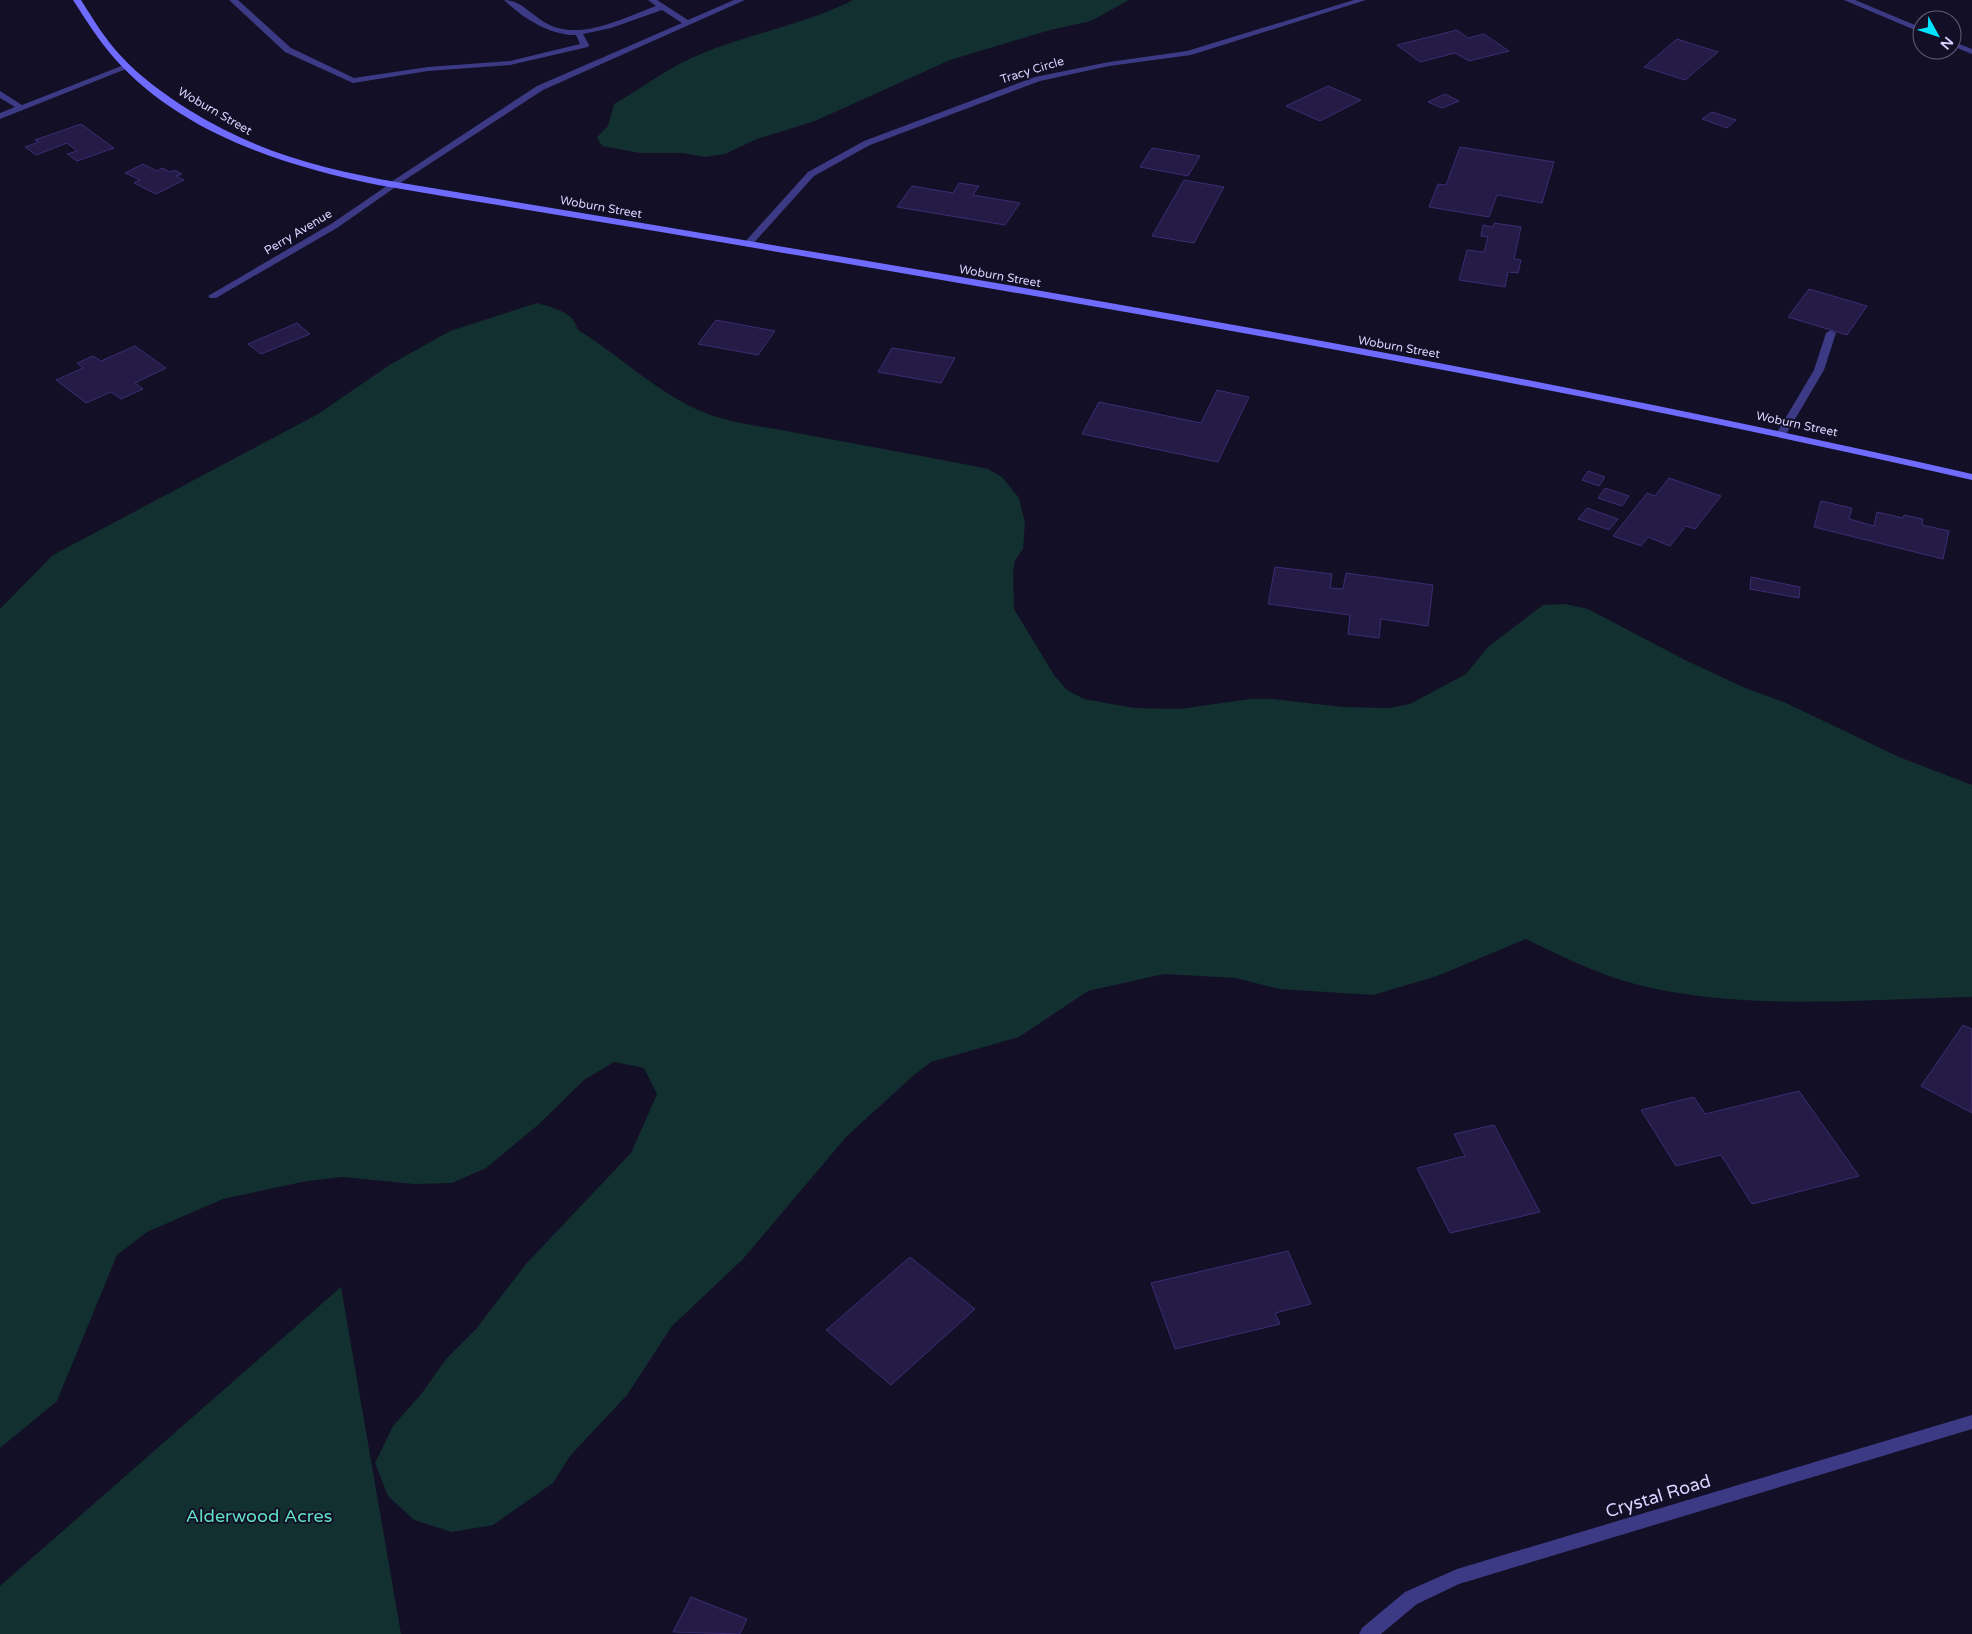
<svg xmlns="http://www.w3.org/2000/svg" width="1972" height="1634" viewBox="0 0 1972 1634" font-family="'Varela Round',sans-serif">
<rect width="100%" height="100%" fill="#130f26"/>
<!-- green -->
<path fill="#12302f" d="M853,0H1129L1091,21L1050,30L950,60L815,121L757,139L725,154L704,157L683,153H640L602,146L597,137L608,126L614,104C644,87 670,66 703,53C752,33 806,24 853,0Z
M537,303C555,309 573,311 578,330C619,355 654,390 698,410C730,424 763,426 797,433C855,444 912,454 969,465L988,469L1002,477L1019,498L1025,523L1023,549L1015,560L1013,572L1014,609L1054,675L1067,690L1084,699L1134,708L1180,709L1250,699H1273L1342,707L1389,708L1410,704L1466,674L1488,647L1543,605L1565,604L1588,609L1685,660L1743,687L1786,703L1899,757L1972,785V997C1862,999 1743,1012 1635,984C1597,974 1561,956 1526,939L1437,976L1373,995L1279,989L1235,978L1164,974L1088,991L1019,1037L931,1062L914,1075L847,1136L743,1259L672,1326L627,1395L570,1456L553,1483L493,1525L452,1532L414,1520L388,1496L375,1463L393,1426L422,1393L446,1359L476,1329L526,1264L631,1153L657,1094L644,1068L614,1062L584,1080L538,1125L486,1168L452,1183L415,1184L342,1177L307,1181L223,1199L147,1232L117,1255L57,1401L0,1448V609L53,555L318,414L391,364L450,331Z
M341,1287L401,1634H0V1586Z"/>
<!-- building -->
<path fill="#241b47" stroke="#3b2d73" d="M1457,30L1468,38L1484,34L1509,51L1469,61L1455,53L1420,62L1397,45Z
M1677,39L1718,52L1685,80L1644,67Z
M1328,86L1361,100L1320,121L1286,106Z
M1445,94L1459,101L1442,108L1428,102Z
M1712,112L1736,120L1727,128L1702,119Z
M81,124L114,148L77,161L67,154L77,151L67,143L36,155L25,147L39,142L35,140Z
M1460,147L1554,162L1542,203L1497,195L1489,217L1429,207L1438,184L1446,185Z
M1152,148L1200,156L1188,176L1140,167Z
M143,164L157,171L162,168L170,172L175,170L182,174L176,176L184,180L156,194L134,183L140,180L125,173Z
M1184,180L1224,187L1194,243L1152,236Z
M959,183L979,186L973,195L1020,203L1005,225L897,207L912,186L953,193Z
M1494,223L1521,227L1514,259L1521,260L1518,273L1508,272L1505,287L1459,280L1467,250L1484,252L1488,237L1481,236L1483,225L1493,227Z
M1809,289L1867,306L1847,335L1788,317Z
M716,320L775,331L758,355L698,344Z
M297,323L310,334L261,354L248,344Z
M135,346L166,368L135,383L143,389L121,399L111,392L86,403L56,380L83,368L77,363L93,356L101,361Z
M892,348L955,358L941,383L878,372Z
M1217,390L1249,397L1218,462L1082,434L1099,402L1201,423Z
M1588,471L1605,477L1599,486L1582,480Z
M1669,478L1721,496L1695,529L1686,526L1670,546L1648,537L1641,546L1613,536L1647,493L1655,496Z
M1605,488L1629,496L1622,506L1598,498Z
M1821,501L1852,508L1849,519L1874,526L1877,512L1903,518L1904,515L1923,519L1922,525L1949,531L1943,559L1814,527Z
M1587,508L1618,519L1609,530L1578,519Z
M1275,567L1332,574L1330,588L1343,589L1346,573L1433,585L1428,626L1381,619L1379,638L1348,634L1350,615L1268,604Z
M1751,577L1800,587L1799,598L1750,589Z
M1963,1025L1972,1029V1113L1921,1086Z
M1799,1091L1859,1176L1752,1204L1721,1155L1676,1166L1641,1110L1694,1097L1705,1114Z
M1494,1125L1540,1212L1450,1233L1417,1168L1465,1156L1454,1134Z
M1288,1251L1311,1304L1275,1313L1280,1324L1175,1349L1151,1283Z
M910,1257L975,1309L891,1385L826,1330Z
M691,1597L747,1619L740,1634L673,1632Z"/>
<g fill="none" stroke-linecap="round" stroke-linejoin="round">
<!-- lane -->
<path fill="#3d3a85" fill-rule="evenodd" d="M229,0H238L291,48L354,78L428,67L510,61L580,44L576,35C549,35 523,18 504,0C520,0 531,14 544,22C579,43 622,18 656,6L648,0H657L688,20L734,0H745L543,90L394,187L390,184L391,182L537,86L682,23L662,10L611,28L583,34L589,45L588,47L510,65L428,71L353,83L285,52Z
M124,65L131,67L0,119V113L15,107L0,98V91L22,105Z
M1831,330L1836,333L1824,370L1785,436H1777L1776,434L1814,370L1826,333Z"/>
<!-- street -->
<path fill="#3d3a85" fill-rule="evenodd" d="M1354,0H1366L1191,55L1109,66L1040,81L870,145L814,176L751,246L748,247L743,244L808,172L864,141L1035,77L1109,62L1187,51Z
M1844,0H1855L1922,28V33Z
M1952,41L1972,49V54L1952,46Z
M394,181L398,184L397,186L337,228L216,298H210L208,296L331,224Z
M1972,1415V1429L1459,1584L1417,1604L1381,1634H1359L1362,1628L1405,1592L1457,1569Z"/>
<!-- secondary -->
<path fill="#6f6bff" fill-rule="evenodd" d="M73,0H81C93,19 105,39 120,55C140,77 164,94 189,110C259,153 322,169 402,183C927,271 1453,355 1972,474V480C1554,384 1131,312 708,240C598,221 488,204 378,185C284,166 181,133 115,59C99,41 86,20 73,0Z"/>
</g>
<g text-anchor="middle" dominant-baseline="central" stroke-width="4" stroke-linejoin="round" paint-order="stroke">
<!-- far-street labels -->
<g font-size="12" fill="#d9d4ff" stroke="#130f26">
<text transform="translate(1032 70) rotate(-17)">Tracy Circle</text>
<text transform="translate(215 111) rotate(30)">Woburn Street</text>
<text transform="translate(601 207) rotate(10)">Woburn Street</text>
<text transform="translate(298 232) rotate(-31)">Perry Avenue</text>
<text transform="translate(1000 276) rotate(10)">Woburn Street</text>
<text transform="translate(1399 347) rotate(10)">Woburn Street</text>
<text transform="translate(1797 424) rotate(12)">Woburn Street</text>
</g>
<!-- near-street labels -->
<g font-size="18" fill="#d9d4ff" stroke="#130f26">
<text transform="translate(1658 1496) rotate(-17)">Crystal Road</text>
</g>
<!-- near-park labels -->
<g font-size="18" fill="#5fe0c0" stroke="#130f26">
<text x="259" y="1516">Alderwood Acres</text>
</g>
</g>
<!-- north arrow -->
<g transform="translate(1937 35) rotate(130)"><circle r="24" fill="#130f26" stroke="#625e7d"/>
<path d="M0-4L9 19L0 12L-9 19Z" fill="#00e5ff"/>
<text y="-8" font-size="14" font-weight="bold" text-anchor="middle" fill="#d9d4ff">N</text>
</g>
</svg>
